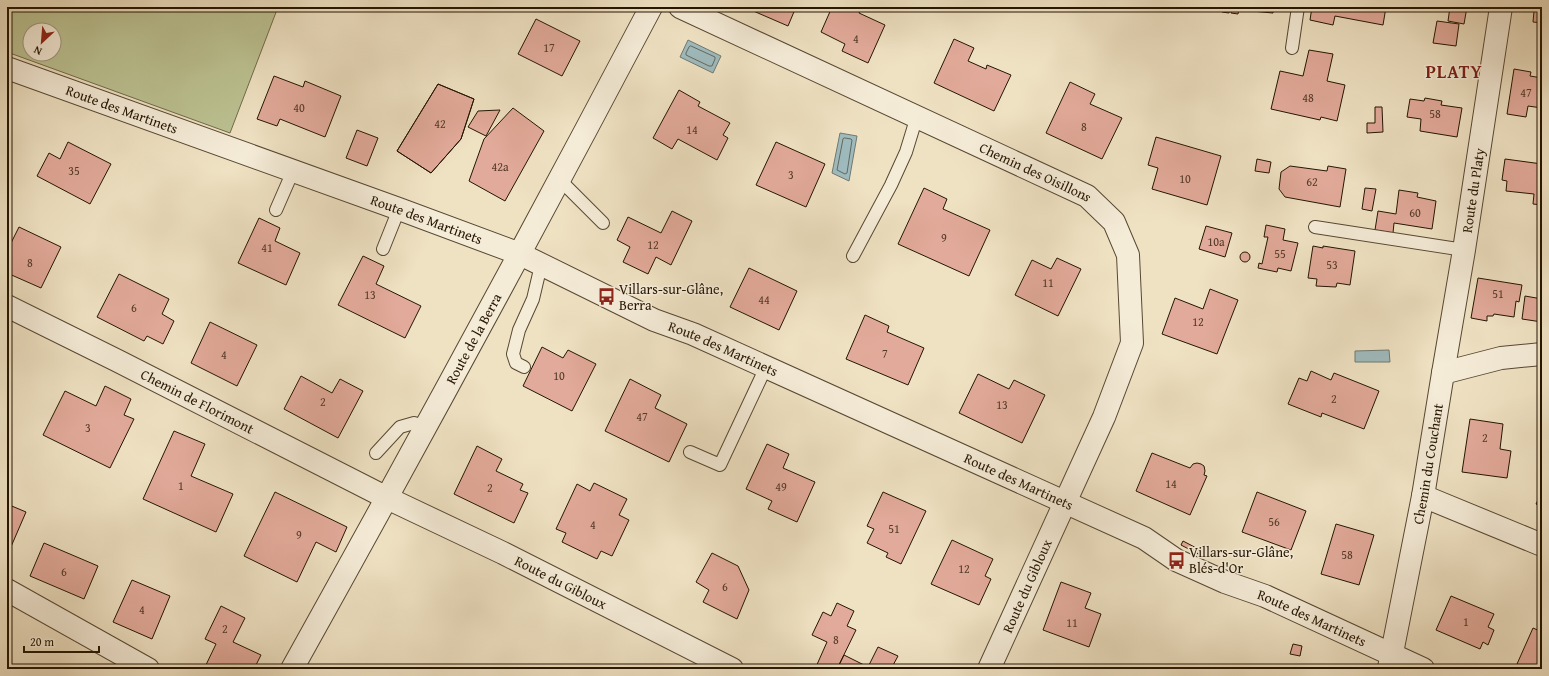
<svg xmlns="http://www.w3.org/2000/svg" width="1549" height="676" viewBox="0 0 1549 676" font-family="'Gentium Book Plus',serif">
<rect width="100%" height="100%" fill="#efe2c3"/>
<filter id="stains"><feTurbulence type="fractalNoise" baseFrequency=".005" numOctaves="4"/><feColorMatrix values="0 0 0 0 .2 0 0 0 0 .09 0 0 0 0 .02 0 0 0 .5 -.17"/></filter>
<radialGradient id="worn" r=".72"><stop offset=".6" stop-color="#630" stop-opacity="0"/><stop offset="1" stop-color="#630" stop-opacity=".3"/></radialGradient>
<!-- green -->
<path fill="#bcc292" stroke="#706c4a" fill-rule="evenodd" d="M7,7H278L230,133L7,52ZM30,30H54V54H30Z"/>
<!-- water -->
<path fill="#9fbbbe" stroke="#6e7973" d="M688,40L721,56L713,73L680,57Z
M840,133L857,136L849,181L832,173Z
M1389,350L1390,362H1355V351Z"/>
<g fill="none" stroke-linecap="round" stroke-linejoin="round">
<!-- shore -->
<path stroke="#626860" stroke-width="1" d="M691,46L715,57V59L712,66H709L686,55V53L689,47Z
M845,138L851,139L852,140L847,173L845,174L837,170L843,139Z"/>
</g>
<!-- building -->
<path fill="#e2aa9a" stroke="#241502" d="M752,7H796L788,26L751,10Z
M832,7H860L861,8L859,13L885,25L868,63L842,51L845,44L821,32Z
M1221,7H1273V13L1230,9L1229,13L1222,12Z
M1312,7H1386L1383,25L1335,16L1333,25L1310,20Z
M1447,7H1467L1464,24L1448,21L1450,7Z
M1232,9H1239L1238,14L1231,13Z
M1534,11L1542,12V23L1533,22Z
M536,19L580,41L562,76L518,54Z
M1437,21L1459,24L1456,46L1433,43Z
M954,39L974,48L968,61L986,69L987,65L1011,75L994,111L934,83Z
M1309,50L1333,54L1327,81L1345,85L1337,121L1321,117L1320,120L1271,109L1280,71L1303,76Z
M1514,69L1531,72L1530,76L1542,78V108L1528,106L1526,117L1507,114Z
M274,76L303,87L305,81L341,96L325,137L280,119L277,126L257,119Z
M1070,82L1095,94L1090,104L1122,118L1102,159L1046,133Z
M438,84L474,99L461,139L431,173L397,151Z
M438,84L474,99L461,139L431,173L397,151Z
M679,90L700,102L698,106L730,123L723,135L728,138L717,160L678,139L672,149L653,138Z
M1425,98L1442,101L1441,105L1462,108L1457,137L1420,131L1421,119L1407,117L1410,99L1424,101Z
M1375,107H1382L1383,132L1367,133V123H1375Z
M513,108L544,131L505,201L469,181L484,139Z
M500,110L486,136L468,127L478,111Z
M357,130L378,138L367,166L346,158Z
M1156,137L1221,156L1207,205L1152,189L1158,168L1148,165Z
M68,142L111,164L90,204L37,176L49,153L60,159Z
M776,142L825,164L806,207L756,185Z
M1257,159L1271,162L1269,173L1255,171Z
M1505,159L1542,164V205L1533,204L1534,194L1506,191L1507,181L1502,180Z
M1290,166L1327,171L1328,166L1346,169L1340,207L1285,197L1279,189L1281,172Z
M924,188L947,199L943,209L990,230L969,276L898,244Z
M1365,188L1376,189L1372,211L1362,209Z
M1399,190L1418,193L1417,197L1436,201L1432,229L1394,223L1393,233L1375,230L1378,211L1396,214Z
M672,211L692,221L671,265L656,257L648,274L623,262L630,247L617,240L628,217L661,233Z
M259,218L280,228L275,241L300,253L286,285L238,263Z
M1266,225L1285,229L1283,240L1298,243L1291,271L1278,268L1277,272L1258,268L1259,263L1262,264L1268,237H1264Z
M1206,226L1232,233L1225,257L1199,249Z
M19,227L61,247L41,288L7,273V251Z
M1313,246L1323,248V246L1355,251L1350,285L1337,283L1336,287L1316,286L1317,279L1308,278Z
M1240 257a5 5 0 1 1 10 0a5 5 0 1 1-10 0Z
M363,256L384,266L376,284L421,306L405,338L338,305Z
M1057,258L1081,269L1058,316L1015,295L1032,260L1051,269Z
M749,268L797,291L779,330L730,307Z
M119,274L169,299L162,314L174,321L163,344L147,336L144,341L97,317Z
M1478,278L1522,285L1519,302L1516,301L1514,317L1494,314L1493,316H1487V321L1471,318Z
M1210,289L1238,300L1217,354L1162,334L1175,298L1203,309Z
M1525,296L1542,299V322L1522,319Z
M865,315L889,326L887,332L924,348L908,385L846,359Z
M210,322L257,345L237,386L191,363Z
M542,347L563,358L568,350L596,364L572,411L523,386Z
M1311,371L1331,380L1334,373L1379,391L1364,429L1322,413L1321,417L1288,404L1299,378L1307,381Z
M978,374L1009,389L1014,380L1045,395L1022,443L959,413Z
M301,376L332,393L340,379L363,391L338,438L284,409Z
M630,379L661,395L655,408L687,424L669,462L605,431Z
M105,386L131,399L124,415L134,419L110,468L43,435L65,391L96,406Z
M1470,419L1503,424L1500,449L1511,451L1507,478L1462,472Z
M174,431L205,444L191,476L233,494L216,532L143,499Z
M767,444L789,454L783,468L815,482L797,522L768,509L772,501L746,489Z
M477,446L502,459L496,471L523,484L520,490L528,493L514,523L454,494Z
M1152,453L1190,468L1193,464L1197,463L1201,464L1204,466L1205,471L1204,475L1207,476L1190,515L1136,491Z
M594,483L627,499L619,515L629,520L612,556L601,551L597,559L562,542L566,533L556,529L577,484L590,491Z
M275,492L347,527L336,552L316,542L297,582L244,556Z
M883,492L926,511L901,564L886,557L888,553L867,543L874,529L867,526Z
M1257,492L1306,511L1291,550L1242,532Z
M1542,492V507L1536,504Z
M7,504L26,512L7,556Z
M1336,524L1374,535L1359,585L1321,574Z
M952,540L993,559L985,576L991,579L979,605L931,584Z
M1183,541L1206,553L1204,557L1181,545Z
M44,543L98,566L84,599L30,576Z
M712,553L738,566L749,590L737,619L703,602L709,590L696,582Z
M132,580L170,596L152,639L113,622Z
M1061,582L1091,593L1085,608L1101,614L1089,647L1043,630Z
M1451,596L1494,614L1488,627L1494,630L1488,645L1483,642L1480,649L1436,630Z
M837,603L854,611L847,626L856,630L837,669H815L827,642L812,635L823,612L831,616Z
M221,606L245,618L233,642L261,655L254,669H204L216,644L205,639Z
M1533,628L1542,632V669H1528L1517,664Z
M1293,644L1302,646L1300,656L1290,654Z
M878,647L898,656L891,669H837L844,655L868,667Z"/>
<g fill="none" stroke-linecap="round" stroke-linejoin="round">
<defs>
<path id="service" d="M1292,48L1298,7
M560,180L603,223
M276,210L293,171
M1315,227L1464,250
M383,249L399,209
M853,256L891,185L906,152L917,116
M524,367L516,363L513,354L519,330L533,299L541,265
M690,452L720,465L766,367
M376,453L400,427L414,423L427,427"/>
<g id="minor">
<path id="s1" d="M680,7L1087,196L1114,222L1128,255L1132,343L1104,417L989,669"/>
<path id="s2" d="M7,68L399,209L520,254L654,320L693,334L1144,538L1176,560L1225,582L1265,596L1423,669"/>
<path id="s3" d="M7,306L118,361L387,498L503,553L732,669"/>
<path id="s4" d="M1443,373L1464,250L1501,7"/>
<path d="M1423,496L1542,545"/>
<path d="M7,590L148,669"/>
<path id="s5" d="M1389,668L1423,496L1443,373L1501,358L1542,354"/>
<path id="s6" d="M292,669C414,450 534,229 651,7"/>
</g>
</defs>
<!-- service casing -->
<use href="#service" stroke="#574832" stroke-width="14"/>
<!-- minor casing -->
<use href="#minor" stroke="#574832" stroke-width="24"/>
<!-- service -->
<use href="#service" stroke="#f5ecd8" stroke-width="12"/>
<!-- minor -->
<use href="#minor" stroke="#f5ecd8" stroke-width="22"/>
</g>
<!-- icons -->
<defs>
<symbol id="bus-bare" viewBox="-9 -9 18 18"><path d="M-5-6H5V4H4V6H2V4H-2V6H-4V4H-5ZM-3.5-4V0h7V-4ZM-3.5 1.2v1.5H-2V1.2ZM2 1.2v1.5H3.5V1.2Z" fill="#8f2418" stroke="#f5ecd8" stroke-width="2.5" paint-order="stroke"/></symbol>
</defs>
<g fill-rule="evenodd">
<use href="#bus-bare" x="594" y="284" width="25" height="25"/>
<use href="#bus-bare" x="1164" y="548" width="25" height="25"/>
</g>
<g text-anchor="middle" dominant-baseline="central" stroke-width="3" stroke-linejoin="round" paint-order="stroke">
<!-- number labels -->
<g font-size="12" fill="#543a28">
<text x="856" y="38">4</text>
<text x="549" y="47">17</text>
<text x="1526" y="92">47</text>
<text x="1308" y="97">48</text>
<text x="299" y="107">40</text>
<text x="1435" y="113">58</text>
<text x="440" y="123">42</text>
<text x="1084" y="126">8</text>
<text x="692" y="129">14</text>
<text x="500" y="166">42a</text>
<text x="74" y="170">35</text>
<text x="791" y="174">3</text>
<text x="1185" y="178">10</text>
<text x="1312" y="181">62</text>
<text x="1415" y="212">60</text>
<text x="944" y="237">9</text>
<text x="1216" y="241">10a</text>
<text x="653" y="244">12</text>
<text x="267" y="247">41</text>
<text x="1280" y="253">55</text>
<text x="30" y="262">8</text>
<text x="1332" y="264">53</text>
<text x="1048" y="282">11</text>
<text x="1498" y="293">51</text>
<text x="370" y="294">13</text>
<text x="764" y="299">44</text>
<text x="134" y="307">6</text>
<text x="1198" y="321">12</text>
<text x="885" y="353">7</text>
<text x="224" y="354">4</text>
<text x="559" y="375">10</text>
<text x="1334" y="398">2</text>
<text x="323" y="401">2</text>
<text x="1002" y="404">13</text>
<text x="642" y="416">47</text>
<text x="88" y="427">3</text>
<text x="1485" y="437">2</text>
<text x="1171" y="483">14</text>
<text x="181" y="485">1</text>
<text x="781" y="486">49</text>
<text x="490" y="487">2</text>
<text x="1274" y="521">56</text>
<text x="593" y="524">4</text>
<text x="894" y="528">51</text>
<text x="299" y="534">9</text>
<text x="1347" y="554">58</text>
<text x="964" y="568">12</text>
<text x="64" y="571">6</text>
<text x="725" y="586">6</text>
<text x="142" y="609">4</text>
<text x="1466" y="621">1</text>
<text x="1072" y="622">11</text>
<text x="225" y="628">2</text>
<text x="836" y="639">8</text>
</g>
<!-- street labels -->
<g font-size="14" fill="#241502" stroke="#f5ecd8">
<text stroke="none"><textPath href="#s2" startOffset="122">Route des Martinets</textPath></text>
<text stroke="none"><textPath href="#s1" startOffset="392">Chemin des Oisillons</textPath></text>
<text stroke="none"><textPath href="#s4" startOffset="185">Route du Platy</textPath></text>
<text stroke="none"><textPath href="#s2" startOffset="446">Route des Martinets</textPath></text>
<text stroke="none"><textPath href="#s6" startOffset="377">Route de la Berra</textPath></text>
<text stroke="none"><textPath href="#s2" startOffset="770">Route des Martinets</textPath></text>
<text stroke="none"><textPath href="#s3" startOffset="213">Chemin de Florimont</textPath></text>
<text stroke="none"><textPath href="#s5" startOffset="208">Chemin du Couchant</textPath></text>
<text stroke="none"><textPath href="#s2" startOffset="1094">Route des Martinets</textPath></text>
<text stroke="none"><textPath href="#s3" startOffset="619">Route du Gibloux</textPath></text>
<text transform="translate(1027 586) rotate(-66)">Route du Gibloux</text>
<text stroke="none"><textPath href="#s2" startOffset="1418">Route des Martinets</textPath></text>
</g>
<!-- poi labels -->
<g font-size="14" fill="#241502" stroke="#f5ecd8" text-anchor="start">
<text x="619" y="289">Villars-sur-Glâne,<tspan x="619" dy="16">Berra</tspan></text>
<text x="1189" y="552">Villars-sur-Glâne,<tspan x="1189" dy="16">Blés-d'Or</tspan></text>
</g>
<!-- district labels -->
<g font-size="18" font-weight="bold" letter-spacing="1" fill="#7a1f14" stroke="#f5ecd8">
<text x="1454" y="71">PLATY</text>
</g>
</g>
<!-- margin -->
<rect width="1549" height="676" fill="none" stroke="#efe2c3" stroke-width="24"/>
<rect x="8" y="8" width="1533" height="660" fill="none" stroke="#241502" stroke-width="2"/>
<rect x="12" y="12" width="1525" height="652" fill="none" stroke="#241502"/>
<!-- north arrow -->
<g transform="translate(42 42) rotate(206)"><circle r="19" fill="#f5ecd8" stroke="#a19682"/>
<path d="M0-3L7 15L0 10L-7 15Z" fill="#8f2418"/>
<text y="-6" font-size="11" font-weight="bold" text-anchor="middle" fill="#241502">N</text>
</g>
<!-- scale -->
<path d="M24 646v6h75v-6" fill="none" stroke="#241502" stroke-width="2"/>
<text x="30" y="646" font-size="12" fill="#241502" stroke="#f5ecd8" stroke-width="3" paint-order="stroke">20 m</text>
<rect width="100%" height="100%" filter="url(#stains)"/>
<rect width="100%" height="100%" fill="url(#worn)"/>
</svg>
